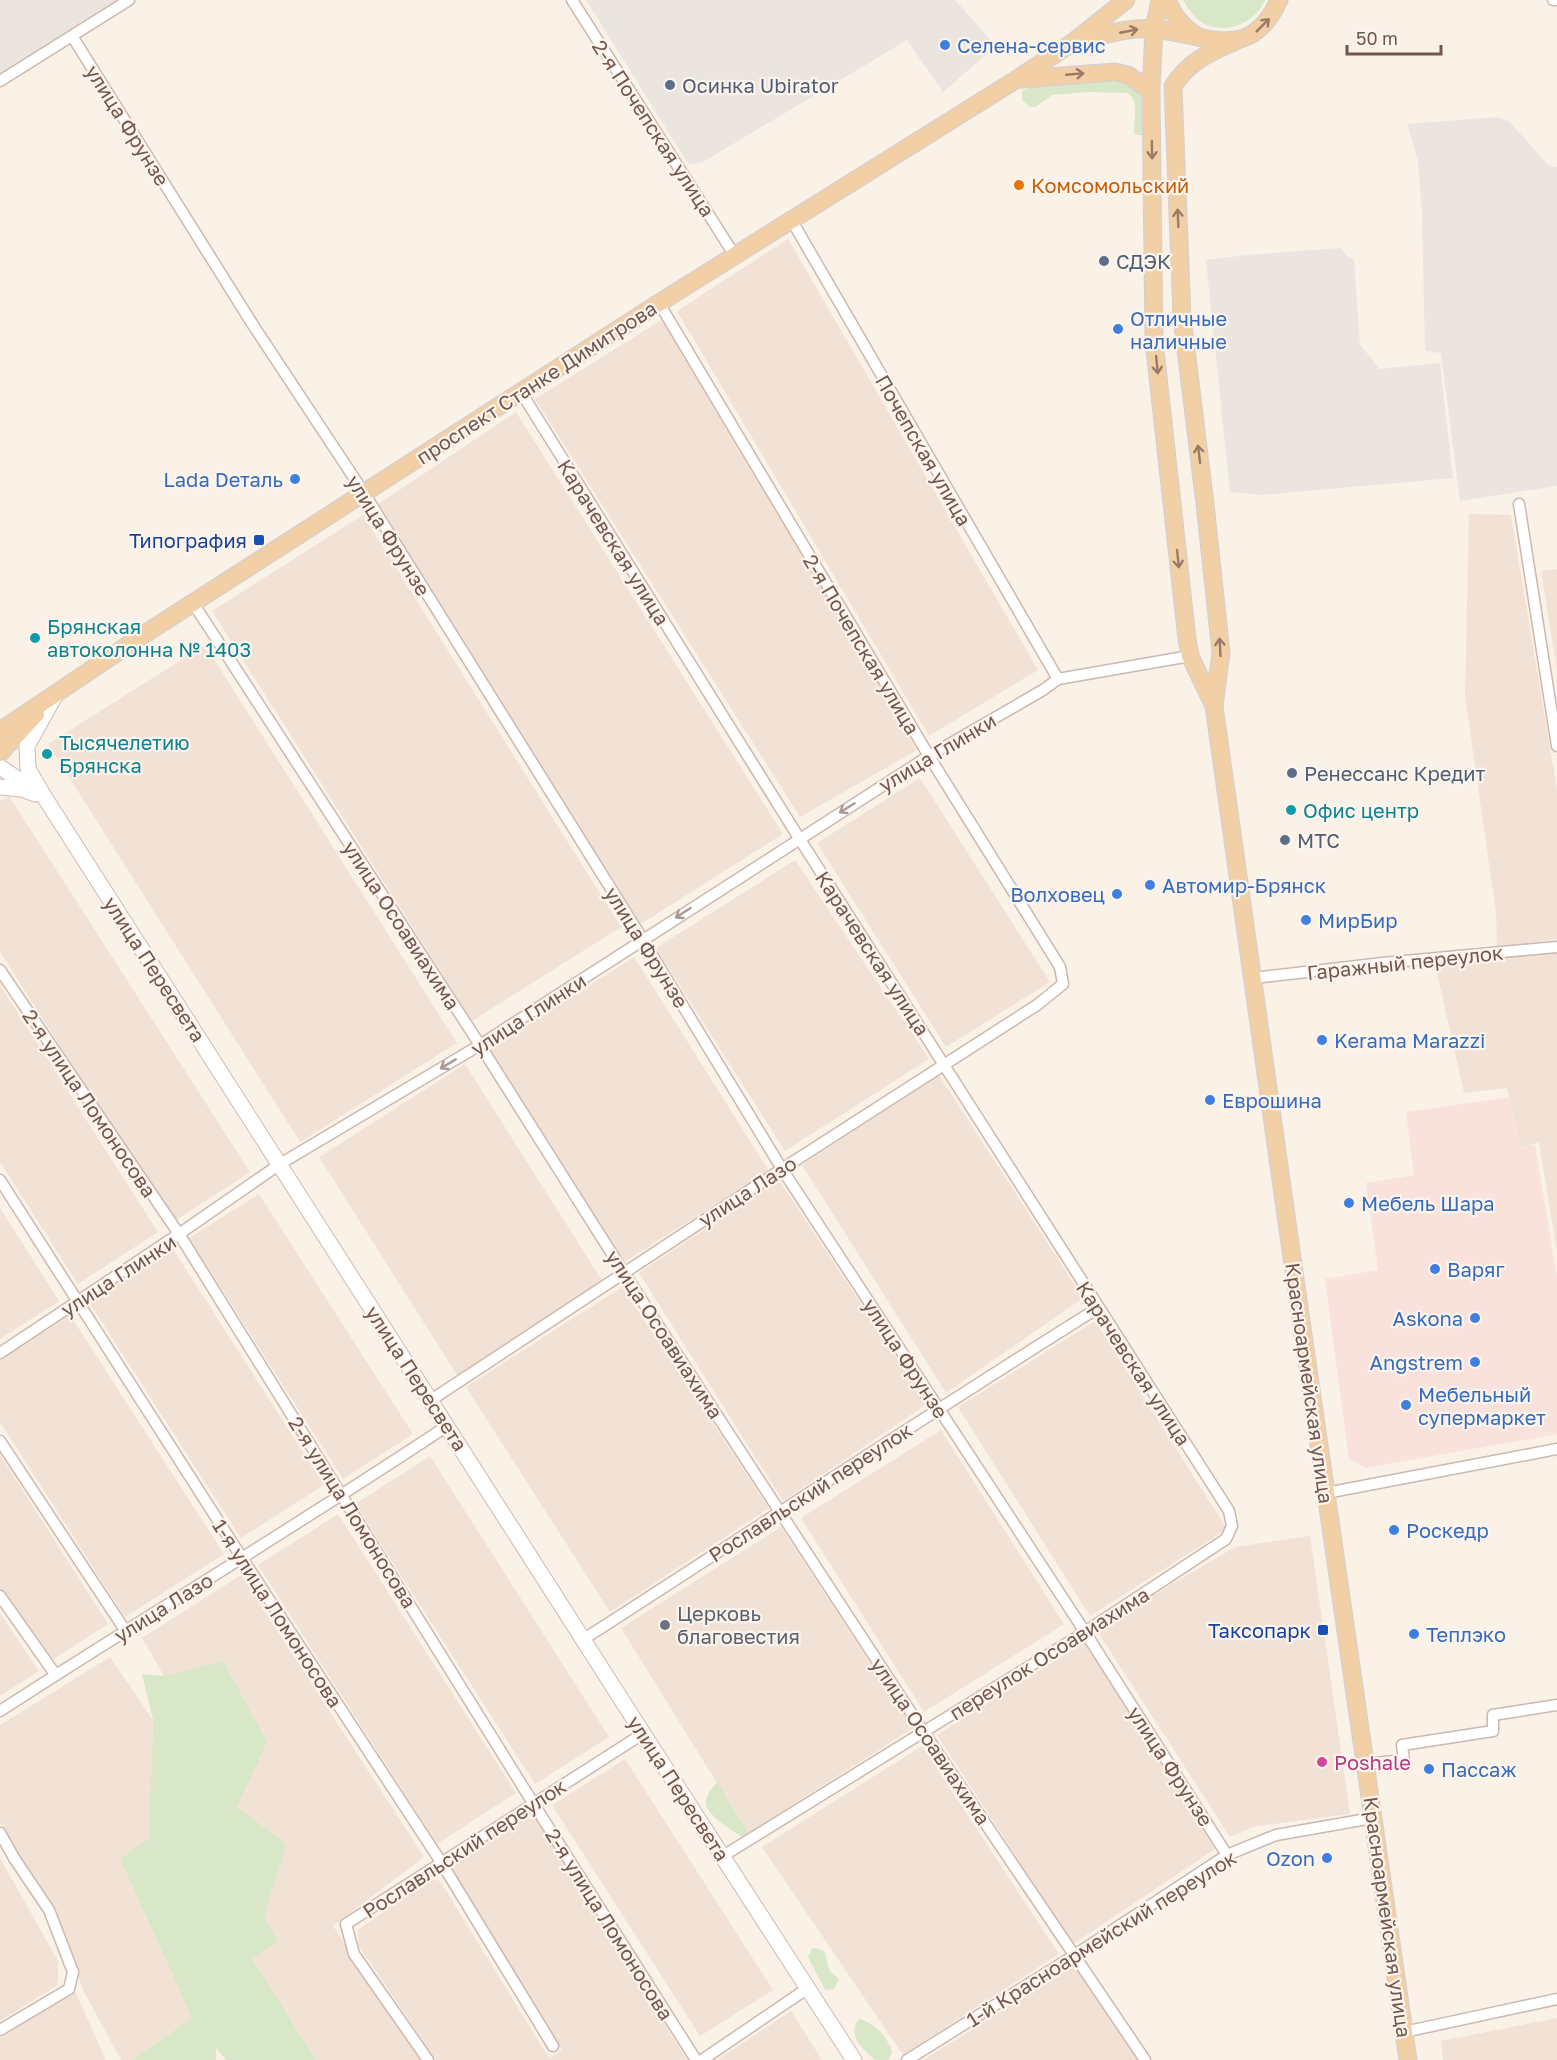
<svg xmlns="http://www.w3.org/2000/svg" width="1557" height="2060" viewBox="0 0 1557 2060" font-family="'Golos Text',sans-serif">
<rect width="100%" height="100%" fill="#faf1e7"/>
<!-- residential -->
<path fill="#f2e2d6" d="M788,239L1038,670L929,736L677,311Z
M663,319L917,750L800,817L535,399Z
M516,412L783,834L641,924L377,505Z
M1469,514L1511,515L1557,790V939L1497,949L1496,913L1465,696Z
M363,515L621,927L472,1021L212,611Z
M1557,569V671L1541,571Z
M205,645L457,1043L300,1142L48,744Z
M920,778L1050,982L946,1047L817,843Z
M9,796L250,1172L173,1222L0,952V801Z
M795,860L929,1059L785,1151L656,948Z
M1557,951V1252L1539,1142L1521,1148L1507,1088L1464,1093L1435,964L1497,953Z
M634,957L769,1171L622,1263L487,1050Z
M0,985L158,1232L78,1284L0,1162Z
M465,1064L603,1282L457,1375L319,1157Z
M939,1075L1083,1298L946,1393L802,1165Z
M779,1180L927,1404L783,1501L639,1273Z
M259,1194L413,1434L343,1479L189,1238Z
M0,1208L59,1301L0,1339Z
M173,1249L324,1485L241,1538L89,1302Z
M622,1287L769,1508L610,1612L466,1387Z
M70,1315L224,1554L125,1617L0,1422V1360Z
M1095,1321L1227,1529L1090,1616L958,1407Z
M941,1430L1064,1624L924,1712L801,1518Z
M0,1455L108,1624L46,1664L0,1592Z
M430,1456L609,1737L535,1784L355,1504Z
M338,1514L516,1793L437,1844L258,1565Z
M781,1527L913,1728L748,1833L621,1628Z
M1310,1536L1350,1814L1252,1827L1230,1837L1096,1629L1235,1547Z
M241,1575L424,1857L333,1926L423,2060H316L252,1958L285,1845L237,1807L223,1662L164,1676L142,1638Z
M0,1613L39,1671L0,1696Z
M1085,1642L1215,1849L1073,1944L937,1735Z
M110,1657L153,1720L149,1838L120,1859L192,2018L131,2060H121L84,1992L71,1959L27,1868L0,1822V1725Z
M922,1746L1059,1954L903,2055L762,1847Z
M625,1759L773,1990L700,2036L552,1805Z
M525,1818L536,1819L687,2060H436L359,1946L358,1930L430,1879L440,1881L549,2058L562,2050L452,1872L458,1861Z
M0,1858L58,1961V1985L0,2021Z
M1074,1966L1084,1974L1145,2060H923Z
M75,1991L106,2060H0V2038Z
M791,2011L822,2060H716H717Z
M1557,2018V2060H1443L1441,2041Z"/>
<!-- commercial -->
<path fill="#fae2dc" d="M1510,1097L1521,1148L1535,1145L1557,1277V1434L1366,1468L1349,1459L1325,1279L1378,1270L1366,1183L1414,1175L1406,1112Z"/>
<!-- industrial -->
<path fill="#ebe5e0" d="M0,0H129L0,81Z
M586,0H955L996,46L943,92L907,40L703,162L689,165Z
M1497,117L1509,121L1549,166L1557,167V486L1460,501L1441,353L1425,351L1422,211L1418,161L1407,124Z
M1341,248L1346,255L1354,260L1360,344L1379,369L1440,363L1453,478L1262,495L1230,492L1206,260L1247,255Z"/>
<!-- green -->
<path fill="#d7e7c7" d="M1183,0H1265C1255,24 1224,36 1201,22C1193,16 1188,8 1183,0Z
M1063,80L1130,83L1141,89L1146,100V128L1142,135H1135L1134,131C1134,120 1139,100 1128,93L1087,92L1052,95L1035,107H1030L1022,100V91L1031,86Z
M223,1661L267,1742L237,1807L286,1844L264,1917L278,1942L252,1958L316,2060H226L216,2048V2060H131L192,2018L120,1859L149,1838L153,1720L142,1674L164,1676Z
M717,1782L748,1833L742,1837C733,1831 707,1815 706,1804C705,1796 712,1788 717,1782Z
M812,1948C834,1950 822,1959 831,1972C831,1973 838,1978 839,1979L834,1989L827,1990L824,1988L808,1957Z
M859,2019C873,2022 889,2038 892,2052L888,2060H875C863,2050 846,2034 859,2019Z"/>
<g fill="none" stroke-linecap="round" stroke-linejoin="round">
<defs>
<path id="street" d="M572,0L735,256
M1553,0H1557
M72,36L253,325L364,493L643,940L782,1169L1085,1632L1227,1855
M0,81L129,0
M792,221L1058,679
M521,392L799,838L1229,1511L1232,1526L1226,1539L1085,1632L723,1856
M1519,504L1557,746
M193,603L480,1045L624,1273L923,1731L1145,2060
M0,970L179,1234L533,1803L696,2060
M1254,978L1383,963L1557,947
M0,1180L242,1558L441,1862L553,2046
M0,1353L179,1234L280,1164L480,1045L929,756L1043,690L1058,679L1190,656
M431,1400L782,1169L1037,1005L1063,984L1060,967L929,756L659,303
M0,1441L125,1630
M1326,1493L1557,1449
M0,1596L55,1674
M584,1639C755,1529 925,1416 1098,1308
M0,1711C148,1615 300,1524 447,1426
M1366,1764L1404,1760L1402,1745L1493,1731V1715L1557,1705
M0,1833L14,1858L49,1910L73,1972L69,1989L0,2030
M1404,2032L1557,1999
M428,2060L354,1954L346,1924L644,1733
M702,2060L808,1988
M907,2060L1075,1955L1227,1855L1276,1835L1373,1818"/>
<path id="secondary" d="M57,692L27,746L28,769L45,798L653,1749L854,2060
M0,767L38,793
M0,787L22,789L35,794"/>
<path id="primary" d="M1160,0L1154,29L1151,91L1154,341L1187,639L1190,656L1214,706
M1167,0C1174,17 1182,26 1197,36
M1238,40C1210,53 1191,59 1173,86L1182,317L1205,504L1221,653L1214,706L1297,1293L1408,2060
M1076,42C1100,37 1128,26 1154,29C1205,34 1250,65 1279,0
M1021,79L1115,72L1128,75L1151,91
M0,731L140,637L659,303L1017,79L1072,43L1126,0
M0,753L36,714"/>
</defs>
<!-- street casing -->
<use href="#street" stroke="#ccb8ae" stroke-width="13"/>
<!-- secondary casing -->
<use href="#secondary" stroke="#d0baaf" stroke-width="17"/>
<!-- primary casing -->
<use href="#primary" stroke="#d8d0cd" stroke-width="19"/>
<!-- street -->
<use href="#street" stroke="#fff" stroke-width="10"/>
<!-- secondary -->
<use href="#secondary" stroke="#fff" stroke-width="15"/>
<!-- primary -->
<use href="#primary" stroke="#f3cfa5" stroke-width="16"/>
</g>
<!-- one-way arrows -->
<defs><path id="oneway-shaft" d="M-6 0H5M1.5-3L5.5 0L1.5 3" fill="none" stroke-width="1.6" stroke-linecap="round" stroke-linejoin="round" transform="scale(1.5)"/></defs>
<g stroke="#997b68">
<use href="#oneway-shaft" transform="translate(1263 25) rotate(-45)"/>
<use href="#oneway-shaft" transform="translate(1129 31) rotate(-11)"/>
<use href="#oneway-shaft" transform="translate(1075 74) rotate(-5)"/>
<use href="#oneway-shaft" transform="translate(1152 150) rotate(89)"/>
<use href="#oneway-shaft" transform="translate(1178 218) rotate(-92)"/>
<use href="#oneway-shaft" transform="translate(1157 365) rotate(84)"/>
<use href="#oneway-shaft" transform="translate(1199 454) rotate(-97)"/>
<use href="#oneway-shaft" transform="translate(1178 559) rotate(84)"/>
<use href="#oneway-shaft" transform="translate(1220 647) rotate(-93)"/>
</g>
<g stroke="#aa9a95">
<use href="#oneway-shaft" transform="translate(847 808) rotate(148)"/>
<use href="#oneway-shaft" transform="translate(683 913) rotate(147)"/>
<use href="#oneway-shaft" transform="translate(448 1064) rotate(149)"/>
</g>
<!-- markers -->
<g fill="#3f7fe0" stroke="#fdf5ed" stroke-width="2">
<circle cx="945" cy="45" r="6"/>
<circle cx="1118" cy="329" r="6"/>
<circle cx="295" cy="479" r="6"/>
<circle cx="1150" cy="885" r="6"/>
<circle cx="1117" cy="894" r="6"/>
<circle cx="1306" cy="920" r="6"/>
<circle cx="1322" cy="1040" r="6"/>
<circle cx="1210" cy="1100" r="6"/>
<circle cx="1349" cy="1203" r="6"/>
<circle cx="1435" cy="1269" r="6"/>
<circle cx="1475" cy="1318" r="6"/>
<circle cx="1475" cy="1362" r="6"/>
<circle cx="1406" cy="1405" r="6"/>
<circle cx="1394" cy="1530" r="6"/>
<circle cx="1414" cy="1634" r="6"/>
<circle cx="1429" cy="1769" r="6"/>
<circle cx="1327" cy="1858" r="6"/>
</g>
<g fill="#5c6f8a" stroke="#fdf5ed" stroke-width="2">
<circle cx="670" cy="85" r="6"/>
<circle cx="1104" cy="261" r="6"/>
<circle cx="1292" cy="773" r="6"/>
<circle cx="1285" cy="840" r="6"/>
</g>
<circle fill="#e8710a" stroke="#fdf5ed" stroke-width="2" cx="1019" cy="185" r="6"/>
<g fill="#1a4fb4" stroke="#fdf5ed" stroke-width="2">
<rect x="253" y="534" width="12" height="12" rx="3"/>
<rect x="1317" y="1624" width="12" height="12" rx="3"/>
</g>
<g fill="#0f9aa8" stroke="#fdf5ed" stroke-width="2">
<circle cx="35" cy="638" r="6"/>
<circle cx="47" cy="754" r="6"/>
<circle cx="1291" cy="810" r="6"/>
</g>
<circle fill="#6b7280" stroke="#fdf5ed" stroke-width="2" cx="665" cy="1625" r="6"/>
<circle fill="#d1479c" stroke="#fdf5ed" stroke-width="2" cx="1322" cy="1762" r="6"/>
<g text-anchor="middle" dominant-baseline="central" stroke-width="4.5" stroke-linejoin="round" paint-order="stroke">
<!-- shop labels -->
<g font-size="20" fill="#366cbe" stroke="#fdf5ed" text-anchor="start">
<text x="957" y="45">Селена-сервис</text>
<text x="1130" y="318">Отличные<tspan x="1130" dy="23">наличные</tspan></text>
<text x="283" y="479" text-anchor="end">Lada Dеталь</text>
<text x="1162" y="885">Автомир-Брянск</text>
<text x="1105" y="894" text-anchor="end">Волховец</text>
<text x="1318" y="920">МирБир</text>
<text x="1334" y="1040">Kerama Marazzi</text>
<text x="1222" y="1100">Еврошина</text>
<text x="1361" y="1203">Мебель Шара</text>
<text x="1447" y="1269">Варяг</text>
<text x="1463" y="1318" text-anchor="end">Askona</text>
<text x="1463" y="1362" text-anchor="end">Angstrem</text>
<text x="1418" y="1394">Мебельный<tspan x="1418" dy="23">супермаркет</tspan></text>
<text x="1406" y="1530">Роскедр</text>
<text x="1426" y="1634">Теплэко</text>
<text x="1441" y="1769">Пассаж</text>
<text x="1315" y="1858" text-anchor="end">Ozon</text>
</g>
<!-- service labels -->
<g font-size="20" fill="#4e5e75" stroke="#fdf5ed" text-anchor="start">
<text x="682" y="85">Осинка Ubirator</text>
<text x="1116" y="261">СДЭК</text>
<text x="1304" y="773">Ренессанс Кредит</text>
<text x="1297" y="840">МТС</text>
</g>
<!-- street labels -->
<g font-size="20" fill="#72574e" stroke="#fdf5ed">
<text transform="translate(128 125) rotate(58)">улица Фрунзе</text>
<text transform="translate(654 128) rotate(57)">2-я Почепская улица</text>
<text transform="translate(536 382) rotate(-33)">проспект Станке Димитрова</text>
<text transform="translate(924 450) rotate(60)">Почепская улица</text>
<text transform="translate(389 535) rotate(58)">улица Фрунзе</text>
<text transform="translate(614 542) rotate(58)">Карачевская улица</text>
<text transform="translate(862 644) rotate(59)">2-я Почепская улица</text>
<text transform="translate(937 752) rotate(-31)">улица Глинки</text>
<text transform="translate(402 925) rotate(57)">улица Осоавиахима</text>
<text transform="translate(647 947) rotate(58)">улица Фрунзе</text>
<text transform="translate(873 953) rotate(57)">Карачевская улица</text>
<text transform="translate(1405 962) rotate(-6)">Гаражный переулок</text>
<text transform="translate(155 969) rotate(57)">улица Пересвета</text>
<text transform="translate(528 1014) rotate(-33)">улица Глинки</text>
<text transform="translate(90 1103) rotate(56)">2-я улица Ломоносова</text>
<text transform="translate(747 1191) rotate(-33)">улица Лазо</text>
<text transform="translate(118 1275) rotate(-33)">улица Глинки</text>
<text transform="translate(665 1334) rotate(57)">улица Осоавиахима</text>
<text transform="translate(906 1358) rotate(57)">улица Фрунзе</text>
<text transform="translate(1134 1363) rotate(57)">Карачевская улица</text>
<text transform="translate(417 1378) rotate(57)">улица Пересвета</text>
<text transform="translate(1310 1383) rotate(82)">Красноармейская улица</text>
<text transform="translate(810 1492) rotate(-33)">Рославльский переулок</text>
<text transform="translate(353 1512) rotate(58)">2-я улица Ломоносова</text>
<text transform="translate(163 1607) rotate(-32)">улица Лазо</text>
<text transform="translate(278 1613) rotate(57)">1-я улица Ломоносова</text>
<text transform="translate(1049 1653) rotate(-32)">переулок Осоавиахима</text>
<text transform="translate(931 1741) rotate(56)">улица Осоавиахима</text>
<text transform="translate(1171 1766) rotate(57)">улица Фрунзе</text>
<text transform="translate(679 1788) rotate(57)">улица Пересвета</text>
<text transform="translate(464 1848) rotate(-33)">Рославльский переулок</text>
<text transform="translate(1388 1917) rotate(82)">Красноармейская улица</text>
<text transform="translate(610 1924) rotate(58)">2-я улица Ломоносова</text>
<text transform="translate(1101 1938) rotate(-32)">1-й Красноармейский переулок</text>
</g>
<!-- food labels -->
<g font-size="20" fill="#c56008" stroke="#fdf5ed" text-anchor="start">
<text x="1031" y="185">Комсомольский</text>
</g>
<!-- transit labels -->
<g font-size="20" fill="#164399" stroke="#fdf5ed" text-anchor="end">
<text x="247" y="540">Типография</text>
<text x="1311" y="1630">Таксопарк</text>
</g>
<!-- culture labels -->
<g font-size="20" fill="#0d838f" stroke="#fdf5ed" text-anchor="start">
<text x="47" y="626">Брянская<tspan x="47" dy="23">автоколонна № 1403</tspan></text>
<text x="59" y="742">Тысячелетию<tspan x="59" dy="23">Брянска</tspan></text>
<text x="1303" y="810">Офис центр</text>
</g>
<!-- worship labels -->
<g font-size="20" fill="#5b616d" stroke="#fdf5ed" text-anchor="start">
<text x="677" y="1613">Церковь<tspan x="677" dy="23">благовестия</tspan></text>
</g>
<!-- hotel labels -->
<g font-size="20" fill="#b23c85" stroke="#fdf5ed" text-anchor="start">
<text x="1334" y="1762">Poshale</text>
</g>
</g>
<!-- scale -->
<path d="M1347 45v9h94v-9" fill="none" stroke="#72574e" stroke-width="3"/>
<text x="1356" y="45" font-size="18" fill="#72574e" stroke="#fdf5ed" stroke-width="4.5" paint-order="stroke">50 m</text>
</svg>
